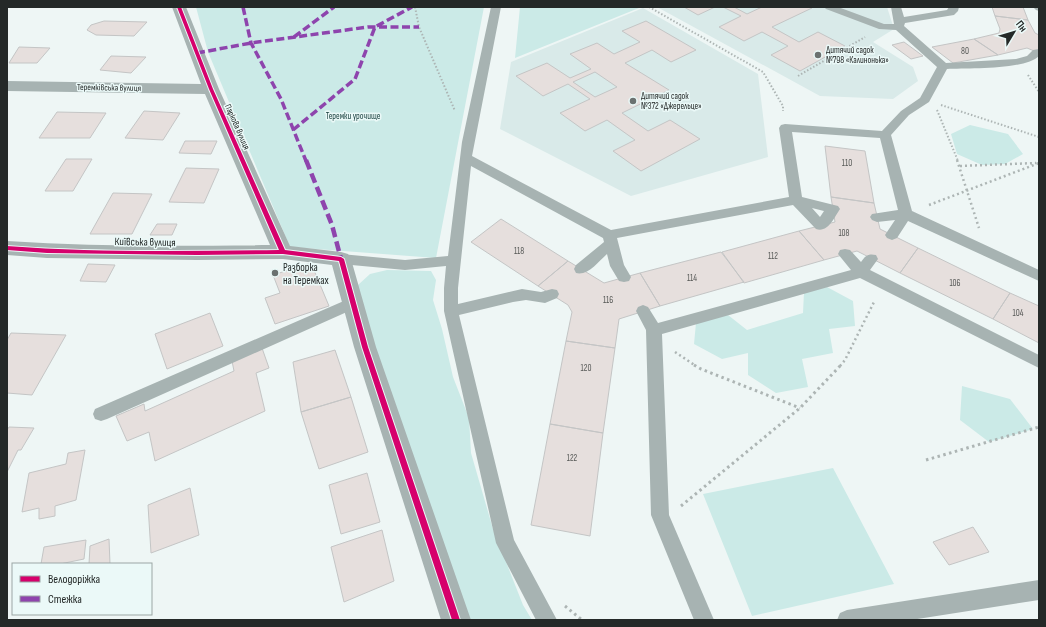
<svg xmlns="http://www.w3.org/2000/svg" width="1046" height="627" viewBox="0 0 1046 627" font-family="'Sofia Sans Condensed',sans-serif">
<rect width="100%" height="100%" fill="#eef6f5"/>
<!-- built -->
<path fill="#d9eae9" d="M657,7H887L894,29L873,42L913,67L918,81L893,99L820,96Z
M643,8L758,74L768,157L631,196L500,129L511,62Z"/>
<!-- green -->
<path fill="#cbeae7" d="M196,7H484L436,258L290,247L208,52Z
M520,7H637L639,8L515,58Z
M970,125L1008,134L1023,154L1005,164L982,165L957,154L951,134Z
M387,270L431,271L436,280L433,300L442,329L453,377L469,418L471,453L493,529L523,605L532,620H466L359,309L358,285L370,274Z
M827,287L853,301L855,326L829,329L833,353L802,359L808,387L776,393L748,375V353L722,359L694,344L696,323L728,315L747,330L803,313L804,292Z
M962,386L1010,399L1033,429L989,442L960,420Z
M833,468L894,584L752,616L703,494Z"/>
<!-- building -->
<path fill="#e6dfdd" stroke="#c4c5c5" fill-rule="evenodd" d="M684,7H715L698,15Z
M723,7H734L747,14L762,7H810L812,8L772,27L799,42L818,32L845,46L800,71L771,55L788,46L762,32L744,41L719,27L741,16Z
M992,7H1023L1028,20L995,16Z
M995,16L1028,20L1035,33L1039,35V53L1027,48L998,55L974,39L999,33L1000,29Z
M104,21L147,22L134,36L96,35L87,30L91,25Z
M646,21L696,50L671,62L652,50L625,63L669,90L622,113L648,131L670,120L700,139L641,171L613,151L635,140L607,120L585,131L560,113L590,99L568,84L543,96L516,76L547,63L570,78L591,69L570,54L597,43L614,54L640,42L622,31ZM595,72L617,87L595,97L573,82Z
M974,39L998,55L953,63L932,47Z
M904,42L923,56L911,59L892,45Z
M19,47L50,48L37,63H9Z
M111,56L146,57L131,73L100,70Z
M144,111L180,113L163,140L125,138Z
M57,112L106,113L90,138H39Z
M185,141H217L211,154L179,153Z
M825,146L865,151L874,203L831,197Z
M66,159H92L73,191H45Z
M186,168L219,169L204,203L169,202Z
M113,193L152,194L132,234H90Z
M831,197L874,203L880,229L918,248L900,273L857,251L824,260L799,231L835,222Z
M501,219L533,239L568,261L538,286L471,242Z
M157,224H177L172,235H150Z
M799,231L824,260L744,283L722,252Z
M918,248L1010,293L993,319L900,273Z
M721,252L744,282L660,306L640,273Z
M568,261L604,283L640,273L660,306L619,319L615,348L566,341L572,312L568,305L538,286Z
M311,263L329,306L275,324L265,298L280,293L273,275Z
M88,264L115,265L106,282L80,281Z
M1010,293L1039,306V343L993,319Z
M210,313L223,346L167,369L155,334Z
M11,333L66,335L32,395L7,393V340Z
M566,341L615,348L603,433L550,424Z
M262,348L269,368L256,373L265,411L155,461L149,432L127,441L116,416L144,404L145,411L234,371L232,361Z
M335,350L351,397L301,412L293,362Z
M351,397L368,452L319,469L301,412Z
M550,424L603,433L590,536L531,525Z
M9,427L34,428L21,450H18L7,472V430Z
M85,450L76,500L55,506V516L39,519V508L22,512L29,473L66,464L68,453Z
M367,473L380,522L341,534L329,485Z
M190,488L199,535L151,553L148,505Z
M973,527L989,552L949,565L933,542Z
M382,530L394,581L344,602L331,547Z
M109,539L110,564H89L90,546Z
M86,540L84,559L60,564H41L44,547Z"/>
<g fill="none" stroke-linecap="round" stroke-linejoin="round">
<!-- path-far2 -->
<path stroke="#adb5b4" stroke-width="2" stroke-dasharray="1.5 2" stroke-linecap="butt" d="M415,7L419,27L455,111
M649,7L763,72L783,106V111
M1028,75L1039,92
M798,76L865,37
M941,105L1039,137
M937,110L958,161"/>
<!-- path-far1 -->
<path stroke="#adb5b4" stroke-width="2.5" stroke-dasharray="2 3" stroke-linecap="butt" d="M957,160L979,228
M960,166L1036,163
M929,205L1039,163
M675,352L696,366
M840,366L845,360L875,300"/>
<!-- path -->
<path stroke="#adb5b4" stroke-width="3" stroke-dasharray="2.5 3.5" stroke-linecap="butt" d="M694,365L701,369L800,408
M926,460L1039,427
M681,506L800,408L841,365
M565,606L582,620"/>
<!-- service -->
<path fill="#a7b3b2" fill-rule="evenodd" d="M491,7H501L472,156L611,230L789,197L779,128L781,125L785,124L882,131L901,111L920,98L937,67L896,30L879,29L826,9L824,7H838L884,24H894L891,7H901L904,17L947,10L949,7H959L958,11L954,15L905,23L904,26L946,63L1016,59L1027,56L1033,50L1039,49V56C1025,70 968,68 947,69L929,102L909,115L891,135L912,211L1039,270V281L908,221L897,238L892,240L887,238L885,235L895,220L877,222L872,220L870,217L872,214L898,210L880,138L792,132L802,197L838,206L840,209C834,218 828,233 816,229L793,205L617,238L624,265L631,277L629,281L624,282L619,281L610,266L607,254C598,262 588,276 576,273L574,269L576,265L604,242L603,238L471,166L458,288V304L522,289L541,292L552,289L557,290L559,294L557,298L545,303L526,300L513,302L459,315L514,540L557,620H536L496,543L444,311V288L446,266L405,270L341,264L336,263L334,259L336,255L341,254L405,260L448,256L462,142ZM812,208L824,211L820,217Z
M1033,7H1039V11L1036,10Z
M845,249L850,250L861,262C865,256 868,253 876,255L878,259L870,270L1039,355V368L860,278L662,334L669,515L714,620H694L651,515L646,330L636,311L638,307L643,305L648,307L658,323L851,270L838,254L840,250Z
M353,297L358,299L360,303L358,307L107,419L101,421L95,419L93,414L95,409Z
M1039,580V600L911,620H837L840,613L847,610Z"/>
<!-- minor -->
<path fill="#a7b3b2" fill-rule="evenodd" d="M172,7H186L219,89L290,246L341,252L348,254L351,259L376,347L471,620H441L354,347L332,265L283,259L197,260L47,258L7,255V241C94,247 182,246 270,245L205,94L7,91V81L201,84Z"/>
<!-- quiet-far1 -->
<path stroke="#8e44ad" stroke-width="3.5" stroke-dasharray="8 3.5" stroke-linecap="butt" d="M243,7L251,43L281,99L306,161
M294,37L334,7
M197,53L251,43L368,27H419
M293,130L355,79L375,27L412,7"/>
<!-- quiet -->
<path stroke="#8e44ad" stroke-width="4.5" stroke-dasharray="10 4.5" stroke-linecap="butt" d="M306,160L332,225L341,259"/>
<defs>
<path id="cycleway" d="M177,7H181L213,89L285,250L341,257L344,259L368,347L460,620H452L362,347L339,261L283,254L197,255L47,253L7,250V246C97,253 189,251 279,250L209,89Z"/>
</defs>
<!-- cycleway casing -->
<use href="#cycleway" stroke="#ebf9f8" stroke-width="2"/>
<!-- cycleway -->
<use href="#cycleway" fill="#d6006c" fill-rule="evenodd"/>
</g>
<!-- markers -->
<g fill="#6b7170" stroke="#ebf9f8" stroke-width="1.5">
<circle cx="818" cy="55" r="4"/>
<circle cx="633" cy="101" r="4"/>
<circle cx="275" cy="273" r="4"/>
</g>
<g text-anchor="middle" dominant-baseline="central" stroke-width="3" stroke-linejoin="round" paint-order="stroke">
<!-- far-poi labels -->
<g font-size="9" fill="#242928" stroke="#ebf9f8" text-anchor="start">
<text x="826" y="50">Дитячий садок<tspan x="826" dy="10">№798 «Калинонька»</tspan></text>
<text x="641" y="96">Дитячий садок<tspan x="641" dy="10">№372 «Джерельце»</tspan></text>
</g>
<!-- number labels -->
<g font-size="9" fill="#565856">
<text x="965" y="51">80</text>
<text x="847" y="163">110</text>
<text x="844" y="233">108</text>
<text x="519" y="251">118</text>
<text x="773" y="256">112</text>
<text x="692" y="278">114</text>
<text x="955" y="283">106</text>
<text x="608" y="300">116</text>
<text x="1018" y="313">104</text>
<text x="586" y="368">120</text>
<text x="572" y="458">122</text>
</g>
<!-- far-street labels -->
<g font-size="9" fill="#242928" stroke="#ebf9f8">
<text transform="translate(109 88) rotate(1)">Теремківська вулиця</text>
<text transform="translate(237 127) rotate(66)">Паркова вулиця</text>
</g>
<!-- far-park labels -->
<g font-size="9" fill="#1d4442" stroke="#ebf9f8">
<text x="353" y="116">Теремки урочище</text>
</g>
<!-- street labels -->
<g font-size="11" fill="#242928" stroke="#ebf9f8">
<text transform="translate(145 242) rotate(1)">Київська вулиця</text>
</g>
<!-- poi labels -->
<g font-size="11" fill="#242928" stroke="#ebf9f8" text-anchor="start">
<text x="283" y="267">Разборка<tspan x="283" dy="13">на Теремках</tspan></text>
</g>
</g>
<!-- border -->
<rect width="1046" height="627" fill="none" stroke="#242928" stroke-width="16"/>
<!-- legend -->
<rect x="12" y="563" width="140" height="52" fill="#ebf9f8" stroke="#9ba6a5"/>
<rect x="20" y="576" width="20" height="6" fill="#d6006c" stroke="#9ba6a5"/>
<text x="48" y="583" font-size="12" fill="#242928">Велодоріжка</text>
<rect x="20" y="596" width="20" height="6" fill="#8e44ad" stroke="#9ba6a5"/>
<text x="48" y="603" font-size="12" fill="#242928">Стежка</text>
<!-- north arrow -->
<g transform="translate(1014 32) rotate(52)" stroke="#ebf9f8" stroke-width="3" paint-order="stroke">
<path d="M0-3L7 15L0 10L-7 15Z" fill="#242928"/>
<text y="-6" font-size="11" font-weight="bold" text-anchor="middle" fill="#242928">Пн</text>
</g>
</svg>
